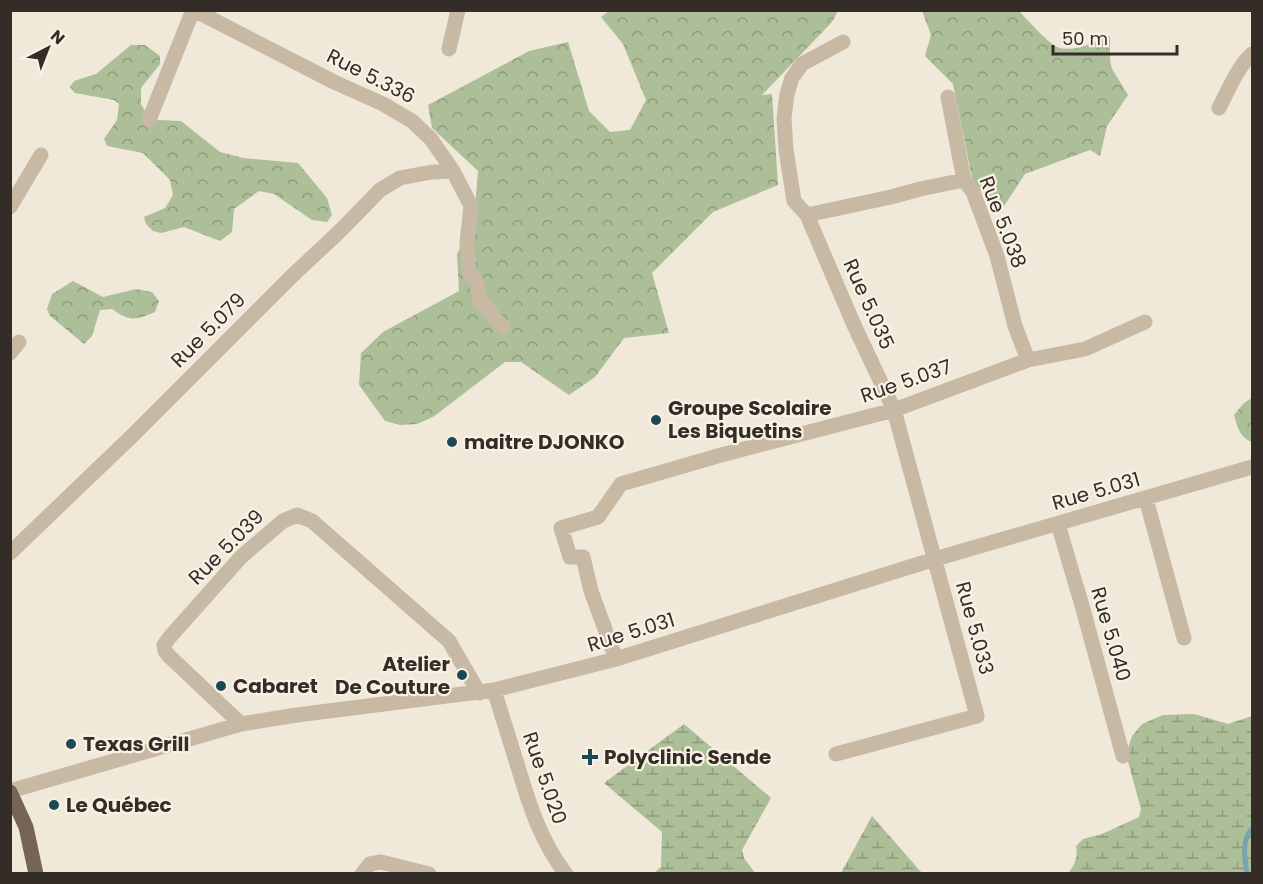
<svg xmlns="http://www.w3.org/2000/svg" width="1263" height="884" viewBox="0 0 1263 884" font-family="Poppins,sans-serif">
<defs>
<pattern id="forest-crowns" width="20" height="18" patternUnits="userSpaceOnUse" patternTransform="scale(1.5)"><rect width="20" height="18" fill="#adbf98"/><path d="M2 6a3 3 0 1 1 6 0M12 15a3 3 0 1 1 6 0" fill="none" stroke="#8e9b7c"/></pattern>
<pattern id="wetland-marsh" width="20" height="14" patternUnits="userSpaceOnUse" patternTransform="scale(1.5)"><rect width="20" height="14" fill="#adbf98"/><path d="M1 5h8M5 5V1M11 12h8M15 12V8" fill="none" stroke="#8e9b7c"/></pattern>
</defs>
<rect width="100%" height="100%" fill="#f0e8d8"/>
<!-- forest -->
<path fill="url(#forest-crowns)" d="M609,11H838L832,22L762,95L772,94L778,185L713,212L652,273L669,333L624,338L595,377L569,395L521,362H505L433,417L417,424L400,425L385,421L359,385L361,353L383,332L459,291L457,254L474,221L478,171L432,128L428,105L529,51L568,42L589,111L610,132L630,130L646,100L623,44L601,17Z
M922,11H1019C1027,19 1050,46 1060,48C1076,52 1096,41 1110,36V60L1112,69L1128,95L1107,126L1100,156L1090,150L1025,174L1004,206H1000L979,189L973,183L953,84L925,56L931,35Z
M131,45H145L160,56V64L141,88V104L145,111L158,120L181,121L220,152L243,158L298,163L327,198L332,215L327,222L312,220L274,194L259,191L234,209L232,232L220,241L184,227L161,233L153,231L146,224L144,217L165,208L173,195L170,180L143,153L107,146L104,139L117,120L119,104L114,100L75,93L70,87L74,81L96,74Z
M73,281L103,297L136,289L152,292L159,301L155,312C135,320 130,322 112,309L100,310L92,336L84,344L50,316L47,309L52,294Z
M1252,398V442C1240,438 1237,426 1234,415L1244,403Z"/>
<!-- wetland -->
<path fill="url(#wetland-marsh)" d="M1194,714L1228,724L1252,716V873L1067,874C1075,866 1078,857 1076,846L1083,839L1102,834L1139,817L1141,809L1126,754L1132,736L1142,724L1163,715Z
M684,724L771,798L742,850L744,858L755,873H654L661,867L662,832L604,783Z
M872,816L922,873H841Z"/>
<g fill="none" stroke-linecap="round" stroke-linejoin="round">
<!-- stream -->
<path stroke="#77a4ad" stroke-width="5" d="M1247,874C1245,860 1241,839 1252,829"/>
<!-- street -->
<path stroke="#c8b9a4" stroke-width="15" d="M194,10L334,82L383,104L412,121L431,139L453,171L471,206L467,243L469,273L476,280L480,301L503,327
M449,49L458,10
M948,97L964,180L973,192L997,256L1015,326L1028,360
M1219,108C1228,91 1238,66 1252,54
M149,120L193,10
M10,207L41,155
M807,215L794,201L786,150L784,118L787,94L792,78L802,64L843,42
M10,353L19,342
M1146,499L1184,638
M1058,524L1083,609L1123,756
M10,553L133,435L292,276L341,230L380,190L400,178L432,172L453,171
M616,659L591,591L583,557H570L561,528L598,517L621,484L721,455L894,410L1028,360L1085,349L1145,322
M494,690C502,716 510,741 518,767C529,804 541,842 566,874
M241,724L169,656L165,651L164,645L169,638L241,557L283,521L297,515L312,521L449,641L479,693
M836,754L977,716L894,410L854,325L807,215L891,197L920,189L964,180
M10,791L241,724L297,715L494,690L616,659L935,559L1252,467
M362,874L370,864L381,862L429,874"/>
<!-- primary -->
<path stroke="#766557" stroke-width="15" d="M10,792L26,827L36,874"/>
</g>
<!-- markers -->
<g fill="#1c4a54" stroke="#f8f1e4" stroke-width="2">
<circle cx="656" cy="420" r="6"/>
<circle cx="452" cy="442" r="6"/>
<circle cx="462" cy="675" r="6"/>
<circle cx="221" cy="686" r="6"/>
<circle cx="71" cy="744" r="6"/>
<path d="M587 748h6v6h6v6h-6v6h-6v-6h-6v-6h6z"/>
<circle cx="54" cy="805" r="6"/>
</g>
<g text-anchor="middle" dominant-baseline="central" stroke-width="4.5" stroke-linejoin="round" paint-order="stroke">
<!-- street labels -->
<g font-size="20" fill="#342c26" stroke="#f8f1e4">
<text transform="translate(371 76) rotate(27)">Rue 5.336</text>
<text transform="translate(1003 222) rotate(69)">Rue 5.038</text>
<text transform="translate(869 304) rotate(66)">Rue 5.035</text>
<text transform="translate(208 330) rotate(-45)">Rue 5.079</text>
<text transform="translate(906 381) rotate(-19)">Rue 5.037</text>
<text transform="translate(1096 491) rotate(-16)">Rue 5.031</text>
<text transform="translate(226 547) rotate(-45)">Rue 5.039</text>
<text transform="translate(975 628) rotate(75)">Rue 5.033</text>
<text transform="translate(631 632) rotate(-17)">Rue 5.031</text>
<text transform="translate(1111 634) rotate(74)">Rue 5.040</text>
<text transform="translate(545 778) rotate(71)">Rue 5.020</text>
</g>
<!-- poi labels -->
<g font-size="20" font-weight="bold" fill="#342c26" stroke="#f8f1e4" text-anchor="start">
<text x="668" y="408">Groupe Scolaire<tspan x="668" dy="23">Les Biquetins</tspan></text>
<text x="464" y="442">maitre DJONKO</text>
<text x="450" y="664" text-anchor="end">Atelier<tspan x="450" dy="23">De Couture</tspan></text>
<text x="233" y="686">Cabaret</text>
<text x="83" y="744">Texas Grill</text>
<text x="604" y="757">Polyclinic Sende</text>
<text x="66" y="805">Le Québec</text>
</g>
</g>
<!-- border -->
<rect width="1263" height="884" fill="none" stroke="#342c26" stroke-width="24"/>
<!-- north arrow -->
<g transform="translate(48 48) rotate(42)" stroke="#f8f1e4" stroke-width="4.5" paint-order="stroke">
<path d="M0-4.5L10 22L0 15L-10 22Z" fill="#342c26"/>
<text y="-9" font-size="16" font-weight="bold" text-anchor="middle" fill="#342c26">N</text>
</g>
<!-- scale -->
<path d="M1053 45v9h124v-9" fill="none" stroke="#342c26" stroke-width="3"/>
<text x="1062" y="45" font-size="18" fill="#342c26" stroke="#f8f1e4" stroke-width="4.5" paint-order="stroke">50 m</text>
</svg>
